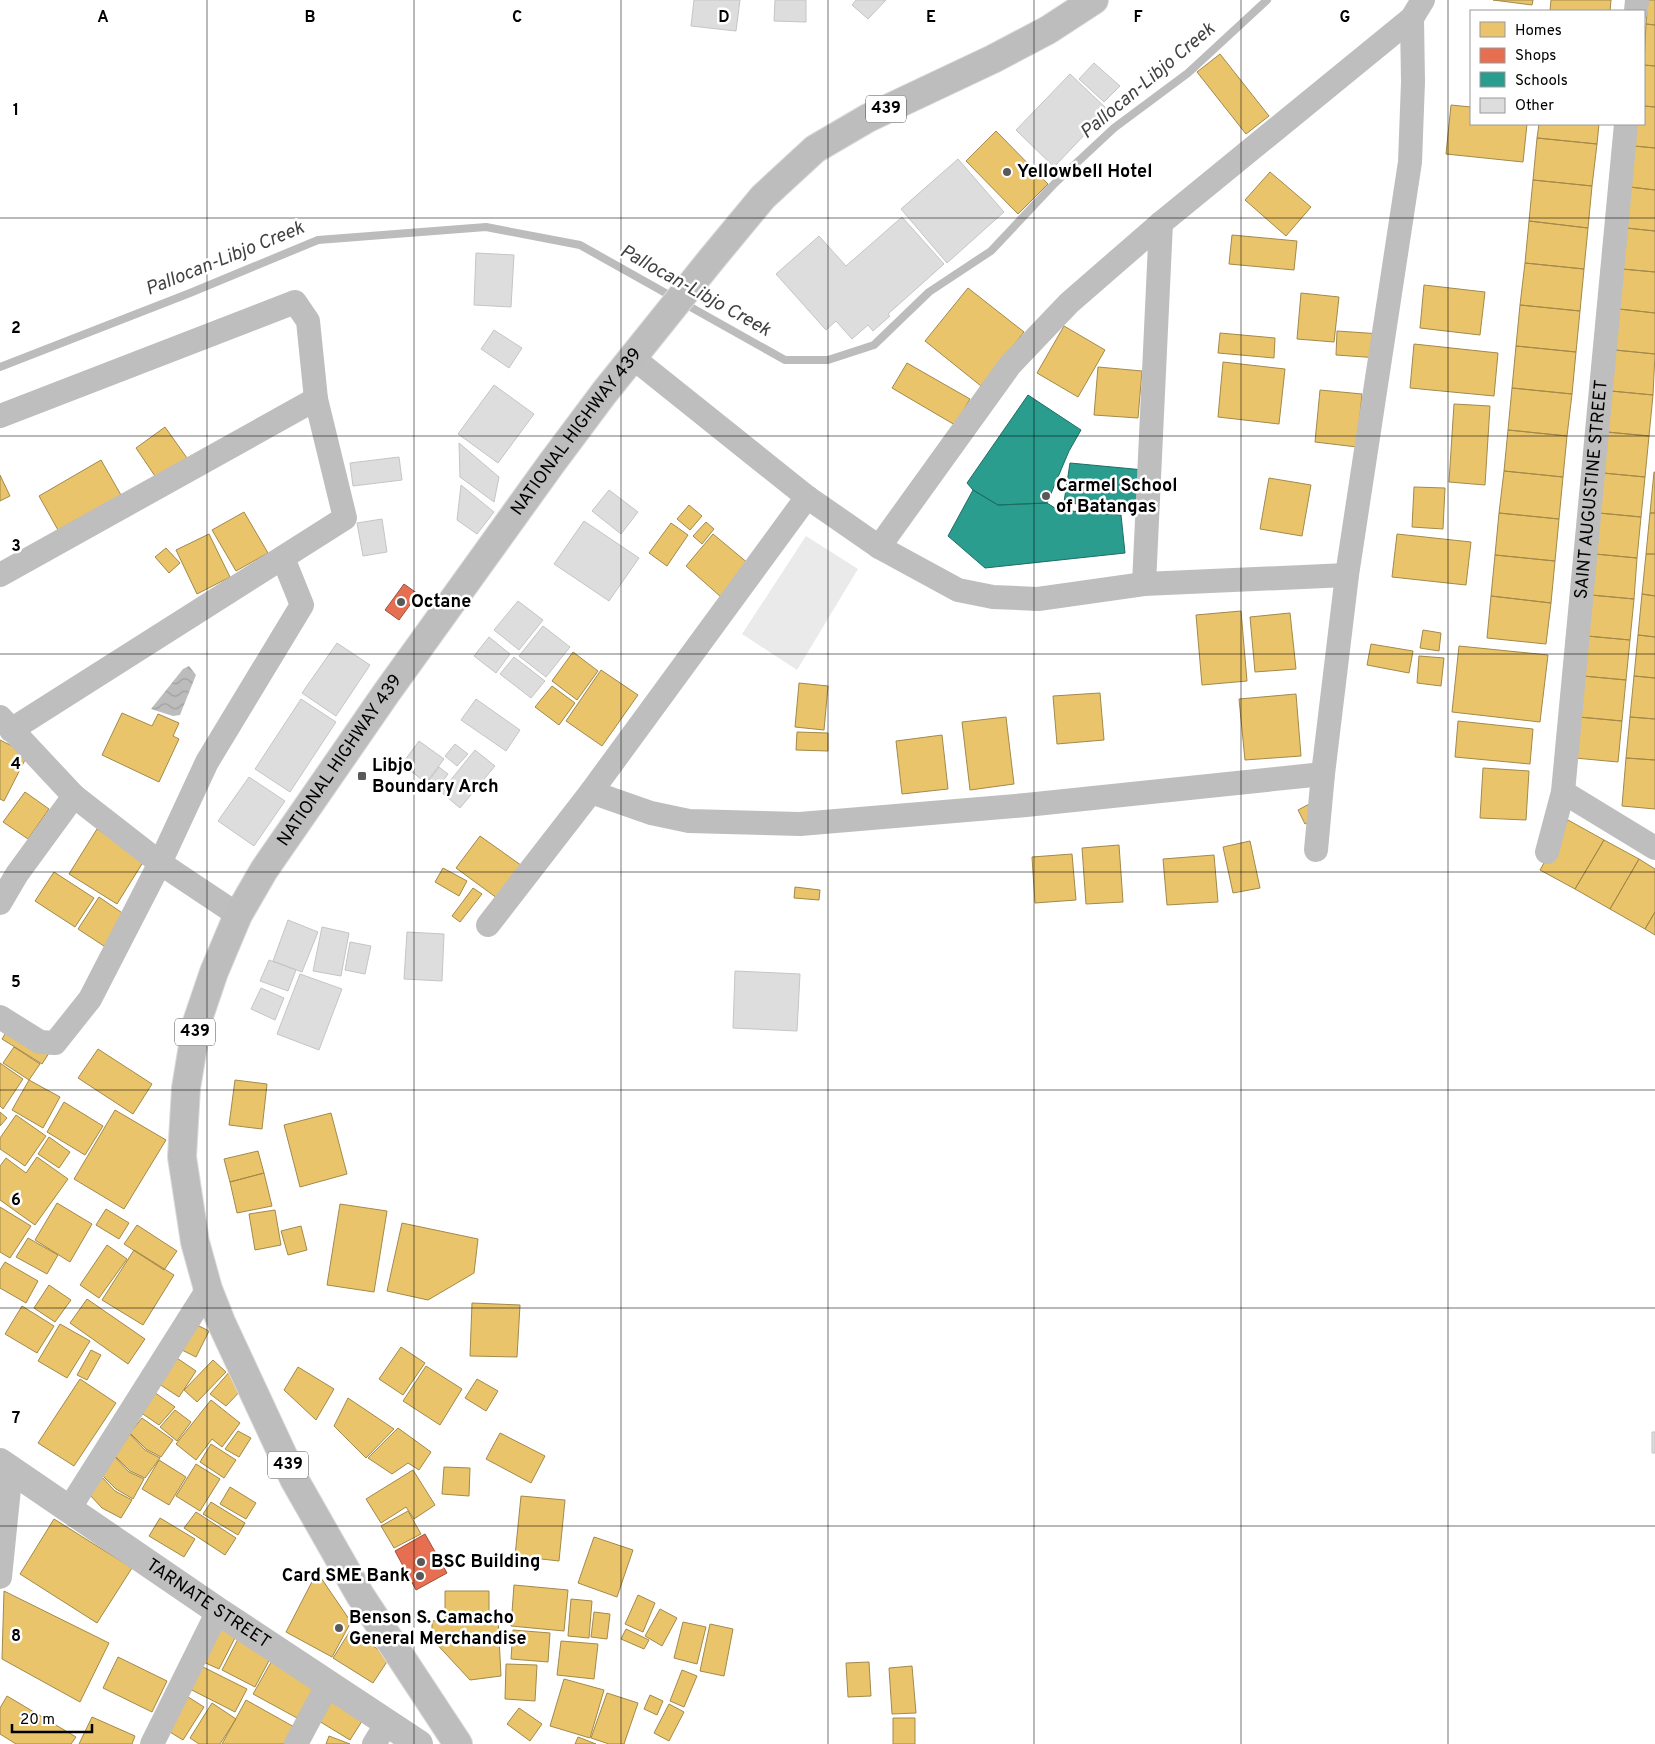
<svg xmlns="http://www.w3.org/2000/svg" width="1655" height="1744" viewBox="0 0 1655 1744" font-family="Overpass,sans-serif">
<defs>
<pattern id="water-waves" width="16" height="10" patternUnits="userSpaceOnUse" patternTransform="scale(1.25)"><rect width="16" height="10" fill="#bcbcbc"/><path d="M0 5q4-4 8 0t8 0" fill="none" stroke="#a0a0a0"/></pattern>
</defs>
<rect width="100%" height="100%" fill="#fff"/>
<!-- grass -->
<path fill="#eaeaea" d="M806,536L858,569L797,670L742,634Z"/>
<!-- water -->
<path fill="url(#water-waves)" d="M189,666L196,675L180,715L173,716L151,709L183,669Z"/>
<!-- homes -->
<path fill="#e9c46a" stroke="#a3894a" d="M1493,0H1533L1532,5Z
M1551,0H1611L1610,11H1550Z
M1648,0H1655V25L1646,24Z
M1646,24L1655,25V66L1644,65Z
M1220,54L1269,116L1246,134L1197,72Z
M1644,65L1655,66V107L1644,106Z
M1451,105L1471,107V124H1527L1523,162L1446,154Z
M1644,106L1655,107V148L1634,146L1636,124H1644Z
M1539,124H1599L1597,144L1537,138Z
M996,131L1048,184L1018,214L966,161Z
M1537,138L1597,144L1592,186L1533,180Z
M1634,146L1655,148V190L1630,187Z
M1270,172L1311,207L1286,236L1245,200Z
M1533,180L1592,186L1588,228L1529,221Z
M1630,187L1655,190V231L1626,228Z
M1529,221L1588,228L1584,269L1525,263Z
M1626,228L1655,231V272L1622,269Z
M1232,235L1297,241L1294,270L1229,264Z
M1525,263L1584,269L1580,311L1520,305Z
M1622,269L1655,272V313L1619,309Z
M1424,285L1485,292L1480,335L1420,328Z
M968,288L1024,332L981,386L925,341Z
M1301,293L1339,297L1334,342L1297,339Z
M1520,305L1580,311L1576,352L1516,346Z
M1619,309L1655,313V354L1615,350Z
M1064,326L1105,350L1078,397L1037,373Z
M1337,331L1381,334L1379,358L1336,355Z
M1220,333L1275,338L1274,358L1218,353Z
M1414,344L1498,353L1494,396L1410,388Z
M1516,346L1576,352L1572,394L1512,388Z
M1615,350L1655,354L1653,395L1611,391Z
M1223,362L1285,369L1279,424L1218,417Z
M907,363L970,399L955,425L892,388Z
M1098,367L1142,371L1138,418L1094,415Z
M1512,388L1572,394L1567,436L1508,430Z
M1320,390L1362,394L1357,447L1315,442Z
M1611,391L1653,395L1649,436L1607,432Z
M1454,404L1490,406L1485,485L1449,482Z
M165,427L187,458L157,479L136,448Z
M1508,430L1567,436L1563,477L1504,471Z
M1607,432L1649,436L1645,477L1603,473Z
M101,460L121,495L58,530L39,496Z
M1504,471L1563,477L1559,519L1499,513Z
M1654,472H1655V513H1650Z
M1603,473L1645,477L1641,517L1599,513Z
M0,475L10,496L0,501Z
M1269,478L1311,485L1302,536L1260,529Z
M1414,487L1445,488L1443,529L1412,527Z
M689,505L702,516L690,530L677,519Z
M244,512L268,553L236,571L212,530Z
M1499,513L1559,519L1555,561L1495,555Z
M1599,513L1641,517L1637,558L1595,554Z
M1650,513H1655V554H1646Z
M706,522L714,529L702,544L693,536Z
M671,523L688,535L667,566L649,553Z
M209,534L230,577L197,594L176,550Z
M713,534L749,564L721,597L686,566Z
M1397,534L1471,542L1466,585L1392,577Z
M166,548L180,563L169,573L155,557Z
M1595,554L1637,558L1634,599L1591,595Z
M1646,554H1655V596L1642,594Z
M1495,555L1555,561L1551,603L1491,596Z
M1642,594L1655,596V637L1638,635Z
M1591,595L1634,599L1630,640L1587,636Z
M1491,596L1551,603L1546,644L1487,638Z
M1241,611L1247,681L1202,685L1196,615Z
M1290,613L1296,669L1255,672L1250,617Z
M1423,630L1441,633L1439,651L1420,648Z
M1638,635L1655,637V678L1634,676Z
M1587,636L1630,640L1626,680L1583,676Z
M1371,644L1413,651L1409,673L1367,665Z
M1459,646L1548,655L1540,722L1452,712Z
M573,652L598,671L577,700L552,681Z
M1419,656L1444,658L1441,686L1417,683Z
M601,670L638,695L602,746L566,721Z
M1583,676L1626,680L1622,721L1579,717Z
M1634,676L1655,678V719L1630,717Z
M799,683L828,686L824,730L795,727Z
M552,686L575,703L559,725L535,707Z
M1100,693L1104,740L1057,744L1053,696Z
M1296,694L1301,756L1245,760L1239,699Z
M122,713L152,726L158,714L179,723L173,736L179,739L159,782L102,755Z
M1006,717L1014,784L970,790L962,722Z
M1579,717L1622,721L1618,762L1575,758Z
M1630,717L1655,719V760L1626,758Z
M1458,721L1533,729L1530,764L1455,757Z
M797,732L828,733V751L796,750Z
M942,735L948,789L902,794L896,741Z
M0,740L28,754L4,801L0,799Z
M1626,758L1655,760V809L1622,806Z
M1483,768L1529,771L1526,820L1480,818Z
M25,792L49,809L28,839L3,822Z
M1317,800L1324,815L1305,824L1298,810Z
M1568,820L1604,840L1575,889L1540,870Z
M97,829L145,859L117,904L69,874Z
M480,836L525,868L501,901L456,868Z
M1604,840L1639,859L1610,909L1575,889Z
M1250,841L1260,888L1233,893L1223,847Z
M1119,845L1123,902L1086,904L1082,848Z
M1072,854L1076,900L1035,903L1032,857Z
M1214,855L1218,902L1167,905L1163,859Z
M1639,859L1655,869V912L1645,929L1610,909Z
M443,868L467,881L459,896L435,882Z
M54,872L94,898L75,927L35,901Z
M795,887L820,890L819,900L794,898Z
M473,888L482,894L460,922L452,916Z
M99,897L134,921L113,952L78,929Z
M1655,912V935L1645,929Z
M10,1026L51,1050L42,1064L2,1039Z
M14,1047L40,1064L29,1080L3,1063Z
M98,1049L152,1084L133,1114L78,1078Z
M0,1063L23,1079L3,1109L0,1106Z
M29,1080L60,1097L43,1128L12,1110Z
M235,1080L267,1084L262,1129L229,1125Z
M64,1102L103,1126L85,1155L47,1132Z
M115,1110L166,1140L124,1209L74,1179Z
M0,1112L7,1118L0,1126Z
M331,1113L347,1174L300,1187L284,1125Z
M16,1115L46,1136L25,1166L0,1149V1138Z
M49,1137L70,1152L59,1168L38,1154Z
M258,1151L264,1173L230,1182L224,1159Z
M37,1157L68,1179L35,1225L0,1200V1166L6,1158L26,1173Z
M264,1173L272,1206L237,1213L230,1182Z
M57,1203L92,1224L70,1262L35,1240Z
M340,1204L387,1211L374,1292L327,1285Z
M0,1207L31,1226L10,1258L0,1252Z
M106,1209L129,1223L119,1239L96,1225Z
M275,1210L281,1245L255,1250L249,1214Z
M402,1223L478,1239L474,1273L428,1300L387,1291Z
M137,1225L177,1251L164,1270L124,1244Z
M301,1226L307,1250L288,1255L281,1231Z
M28,1238L58,1255L47,1274L16,1257Z
M107,1245L127,1259L99,1298L80,1285Z
M134,1250L174,1275L143,1325L102,1300Z
M5,1262L38,1281L26,1303L0,1288V1270Z
M49,1285L71,1300L55,1322L34,1308Z
M87,1299L145,1339L128,1364L70,1323Z
M472,1303L520,1305L517,1357L470,1356Z
M22,1306L54,1326L37,1353L5,1334Z
M60,1324L90,1341L67,1378L38,1361Z
M195,1324L209,1331L196,1357L182,1350Z
M401,1347L425,1363L403,1395L379,1379Z
M91,1350L101,1355L87,1380L77,1375Z
M171,1354L196,1371L179,1397L153,1380Z
M213,1360L226,1372L197,1402L184,1390Z
M426,1366L462,1389L440,1425L403,1401Z
M298,1367L334,1389L316,1420L284,1390Z
M231,1370L246,1385L226,1406L210,1394Z
M80,1379L116,1403L74,1466L38,1443Z
M477,1379L498,1391L486,1411L465,1398Z
M154,1392L175,1407L159,1425L137,1410Z
M348,1398L394,1429L366,1458L334,1426Z
M211,1400L240,1423L222,1447L212,1439L196,1460L176,1444Z
M175,1410L191,1422L177,1441L160,1427Z
M142,1418L173,1440L161,1457L146,1449L130,1433Z
M398,1428L431,1452L419,1470L408,1463L392,1474L368,1458Z
M238,1431L251,1438L239,1457L225,1449Z
M500,1433L545,1456L531,1483L486,1459Z
M130,1434L145,1450L160,1458L145,1478L130,1471L114,1455Z
M211,1444L236,1460L224,1478L200,1462Z
M114,1456L129,1472L144,1479L133,1499L116,1489L102,1475Z
M159,1460L186,1477L169,1505L142,1489Z
M196,1464L220,1479L200,1511L176,1496Z
M444,1467L470,1468L469,1496L442,1494Z
M413,1470L435,1505L414,1519L406,1507L381,1523L366,1499Z
M101,1476L115,1491L132,1500L121,1518L102,1508L88,1493Z
M230,1487L256,1503L246,1519L220,1504Z
M521,1496L565,1500L559,1561L515,1556Z
M211,1502L245,1523L238,1535L203,1514Z
M408,1511L421,1534L394,1548L381,1526Z
M196,1512L236,1538L225,1555L184,1528Z
M160,1518L195,1539L184,1557L149,1536Z
M54,1519L132,1568L97,1623L20,1574Z
M594,1537L633,1550L617,1597L578,1583Z
M317,1572L351,1622L332,1657L286,1632Z
M514,1585L568,1590L564,1631L511,1626Z
M4,1591L109,1643L80,1702L2,1659Z
M445,1591H489V1616L445,1617Z
M638,1595L655,1603L643,1632L625,1624Z
M571,1599L592,1601L589,1638L568,1636Z
M660,1609L677,1618L662,1646L645,1636Z
M594,1612L610,1614L607,1639L591,1637Z
M498,1618L501,1676L470,1680L432,1639V1621Z
M683,1622L706,1627L697,1664L674,1658Z
M217,1624L237,1634L219,1669L199,1660Z
M710,1624L733,1629L724,1676L700,1671Z
M626,1629L649,1640L644,1649L621,1639Z
M513,1630L550,1633L548,1662L511,1659Z
M350,1631L390,1657L373,1683L333,1658Z
M239,1637L272,1655L255,1687L222,1670Z
M561,1641L598,1644L594,1679L557,1675Z
M118,1657L167,1681L152,1712L103,1688Z
M274,1657L318,1681L297,1718L253,1694Z
M869,1662L871,1696L848,1697L846,1663Z
M197,1664L247,1689L235,1712L186,1687Z
M506,1664L537,1665L535,1701L505,1699Z
M912,1666L916,1713L892,1714L889,1668Z
M682,1670L697,1676L684,1707L670,1701Z
M564,1679L604,1690L590,1738L550,1726Z
M607,1693L638,1703L624,1744H609L591,1738Z
M185,1695L204,1707L183,1740L165,1729Z
M650,1695L663,1701L657,1715L644,1709Z
M7,1696L76,1737L71,1744H16L0,1734V1708Z
M328,1696L364,1718L350,1740L314,1718Z
M246,1700L296,1728L287,1744H222Z
M212,1703L236,1719L220,1744H199L190,1738Z
M669,1704L684,1712L669,1741L654,1733Z
M519,1708L542,1724L530,1741L507,1724Z
M92,1717L135,1736L132,1744H79Z
M893,1718H915V1744H893Z
M329,1736L350,1744H326Z
M578,1737L596,1744H575Z"/>
<!-- shops -->
<path fill="#e76f51" stroke="#a24e39" d="M404,584L418,594L399,620L385,610Z
M425,1534L447,1573L416,1590L395,1551Z"/>
<!-- schools -->
<path fill="#2a9d8f" stroke="#1d6e64" d="M1028,395L1081,430L1069,451L1047,503L998,505L973,490L967,483Z
M1070,463L1144,470L1142,508L1125,511L1064,502Z
M973,490L998,505L1047,503L1058,510L1121,515L1125,553L985,568L948,536Z"/>
<g fill="none" stroke-linecap="round" stroke-linejoin="round">
<!-- stream -->
<path stroke="#bcbcbc" stroke-width="8" d="M0,367L190,293L318,240L486,227L580,245L785,360H828L874,345L929,292L991,251L1055,183L1114,128L1188,73L1267,0"/>
</g>
<!-- building -->
<path fill="#ddd" stroke="#c5c5c5" d="M694,0H740L736,31L691,26Z
M775,0H806V22L774,21Z
M856,0H886L868,19L852,5Z
M1094,63L1120,86L1104,102L1079,79Z
M1070,74L1108,110L1054,167L1016,130Z
M958,159L1004,212L947,263L901,209Z
M902,217L944,264L888,314L890,316L873,331L868,325L852,339L836,321L826,330L776,274L819,236L846,266Z
M476,253L514,255L511,307L474,305Z
M494,330L522,348L509,368L481,349Z
M494,385L534,414L498,463L458,434Z
M459,443L499,477L494,502L460,477Z
M399,457L402,480L353,486L350,463Z
M461,485L494,512L477,534L457,520Z
M609,490L638,512L621,534L592,511Z
M382,519L387,552L363,556L357,523Z
M584,521L639,558L609,601L554,564Z
M518,601L543,620L519,650L494,630Z
M543,626L570,647L546,677L519,656Z
M489,637L510,654L496,673L474,656Z
M337,643L370,665L336,716L302,693Z
M514,657L545,681L531,698L500,674Z
M301,699L336,722L290,792L255,769Z
M476,699L520,730L506,751L461,720Z
M419,741L444,759L426,783L402,764Z
M455,744L468,754L457,766L445,756Z
M475,750L495,766L460,808L441,792Z
M439,767L448,774L436,790L427,783Z
M249,777L285,801L254,846L218,821Z
M288,920L318,932L302,972L273,961Z
M322,927L349,933L341,976L313,971Z
M407,932L444,934L442,981L404,979Z
M350,942L371,946L365,974L345,970Z
M269,960L296,970L288,991L260,981Z
M735,971L800,974L797,1031L733,1028Z
M300,974L342,989L319,1050L277,1034Z
M261,988L284,998L275,1020L251,1009Z
M1652,1432H1655V1453H1652Z"/>
<g fill="none" stroke-linecap="round" stroke-linejoin="round">
<defs>
<g id="primary">
<path id="s3" d="M458,1744L360,1595L294,1479L221,1322L208,1289L195,1242L182,1157L186,1088L197,1022L214,972L238,915L264,870L387,692L551,464L604,393L710,261L763,197L815,149L868,118L993,59L1048,30L1094,0"/>
</g>
</defs>
<!-- primary casing -->
<use href="#primary" stroke="#dbdbdb" stroke-width="30"/>
<!-- minor -->
<g stroke="#bebebe" stroke-width="24">
<path d="M1636,11L1637,0"/>
<path d="M632,357L807,497L879,547L958,590L993,597L1038,599L1144,584L1347,575"/>
<path d="M0,416L295,302L308,321L316,399L345,518L11,730"/>
<path d="M879,547L1010,365L1069,303L1161,223L1412,18L1423,0"/>
<path d="M0,575L316,399"/>
<path d="M1144,584L1161,223"/>
<path d="M0,717L74,796L160,863L238,915"/>
<path d="M591,792L651,813L689,821L800,824L1026,805L1323,774"/>
<path d="M1563,792L1655,848"/>
<path d="M1316,850L1323,774L1347,575L1410,162L1413,82L1412,18"/>
<path id="s1" d="M1547,852L1563,792L1626,124"/>
<path d="M0,903L17,874L74,796"/>
<path d="M488,925L591,792L807,497"/>
<path d="M0,1017L40,1042L55,1043L90,999L160,863L207,762L302,605L283,558"/>
<path d="M69,1509L208,1289"/>
<path d="M0,1577L11,1469"/>
<path d="M152,1744L218,1611"/>
<path d="M296,1744L328,1684"/>
<path d="M374,1744L387,1723"/>
</g>
<!-- tertiary -->
<path stroke="#bebebe" stroke-width="28" id="s2" d="M0,1462L218,1611L419,1744"/>
<!-- primary -->
<use href="#primary" stroke="#bdbdbd" stroke-width="28"/>
</g>
<!-- grid -->
<path fill="none" stroke="#000" stroke-width="1" stroke-opacity="0.55" d="M207,0V1744M414,0V1744M621,0V1744M828,0V1744M1034,0V1744M1241,0V1744M1448,0V1744M0,218H1655M0,436H1655M0,654H1655M0,872H1655M0,1090H1655M0,1308H1655M0,1526H1655"/>
<!-- markers -->
<g fill="#595959" stroke="#fff" stroke-width="2">
<circle cx="1007" cy="172" r="5"/>
<circle cx="1046" cy="496" r="5"/>
<circle cx="401" cy="602" r="5"/>
<rect x="357" y="771" width="10" height="10" rx="2.5"/>
<circle cx="421" cy="1562" r="5"/>
<circle cx="420" cy="1576" r="5"/>
<circle cx="339" cy="1628" r="5"/>
</g>
<g text-anchor="middle" dominant-baseline="central" stroke-width="5" stroke-linejoin="round" paint-order="stroke">
<!-- shield labels -->
<g fill="#fff" stroke="#4c4c4c" stroke-width="1">
<rect x="866" y="95.5" width="40" height="27" rx="4"/>
<rect x="175" y="1018.5" width="40" height="27" rx="4"/>
<rect x="268" y="1451.5" width="40" height="27" rx="4"/>
</g>
<g font-size="16" font-weight="bold" fill="#000">
<text x="886" y="109">439</text>
<text x="195" y="1032">439</text>
<text x="288" y="1465">439</text>
</g>
<!-- poi labels -->
<g font-size="18" font-weight="bold" fill="#000" stroke="#fff" text-anchor="start">
<text x="1017" y="172">Yellowbell Hotel</text>
<text x="1056" y="486">Carmel School<tspan x="1056" dy="21">of Batangas</tspan></text>
<text x="411" y="602">Octane</text>
<text x="372" y="766">Libjo<tspan x="372" dy="21">Boundary Arch</tspan></text>
<text x="431" y="1562">BSC Building</text>
<text x="410" y="1576" text-anchor="end">Card SME Bank</text>
<text x="349" y="1618">Benson S. Camacho<tspan x="349" dy="21">General Merchandise</tspan></text>
</g>
<!-- street labels -->
<g font-size="18" fill="#000" stroke="#fff">
<text stroke="none"><textPath href="#s3" startOffset="1496">NATIONAL HIGHWAY 439</textPath></text>
<text stroke="none"><textPath href="#s1" startOffset="366">SAINT AUGUSTINE STREET</textPath></text>
<text stroke="none"><textPath href="#s3" startOffset="1091">NATIONAL HIGHWAY 439</textPath></text>
<text stroke="none"><textPath href="#s2" startOffset="252">TARNATE STREET</textPath></text>
</g>
<!-- water labels -->
<g font-size="19" font-style="italic" fill="#414141" stroke="#fff">
<text transform="translate(1148 81) rotate(-40)">Pallocan-Libjo Creek</text>
<text transform="translate(225 259) rotate(-22)">Pallocan-Libjo Creek</text>
<text transform="translate(695 291) rotate(29)">Pallocan-Libjo Creek</text>
</g>
</g>
<g font-size="16" text-anchor="middle" font-weight="bold" fill="#000" stroke="#fff" stroke-width="5" stroke-linejoin="round" paint-order="stroke">
<text x="103" y="22">A</text>
<text x="310" y="22">B</text>
<text x="517" y="22">C</text>
<text x="724" y="22">D</text>
<text x="931" y="22">E</text>
<text x="1138" y="22">F</text>
<text x="1345" y="22">G</text>
<text x="16" y="115">1</text>
<text x="16" y="333">2</text>
<text x="16" y="551">3</text>
<text x="16" y="769">4</text>
<text x="16" y="987">5</text>
<text x="16" y="1205">6</text>
<text x="16" y="1423">7</text>
<text x="16" y="1641">8</text>
</g>
<!-- legend -->
<rect x="1470" y="10" width="175" height="115" fill="#ffffff" stroke="#999999"/>
<rect x="1480" y="22" width="25" height="15" fill="#e9c46a" stroke="#999999"/>
<text x="1515" y="35" font-size="15" fill="#000000">Homes</text>
<rect x="1480" y="48" width="25" height="15" fill="#e76f51" stroke="#999999"/>
<text x="1515" y="60" font-size="15" fill="#000000">Shops</text>
<rect x="1480" y="72" width="25" height="15" fill="#2a9d8f" stroke="#999999"/>
<text x="1515" y="85" font-size="15" fill="#000000">Schools</text>
<rect x="1480" y="98" width="25" height="15" fill="#dddddd" stroke="#999999"/>
<text x="1515" y="110" font-size="15" fill="#000000">Other</text>
<!-- scale -->
<path d="M12 1724v8h80v-8" fill="none" stroke="#000000" stroke-width="2.5"/>
<text x="20" y="1724" font-size="15" fill="#000000" stroke="#ffffff" stroke-width="4" paint-order="stroke">20 m</text>
</svg>
